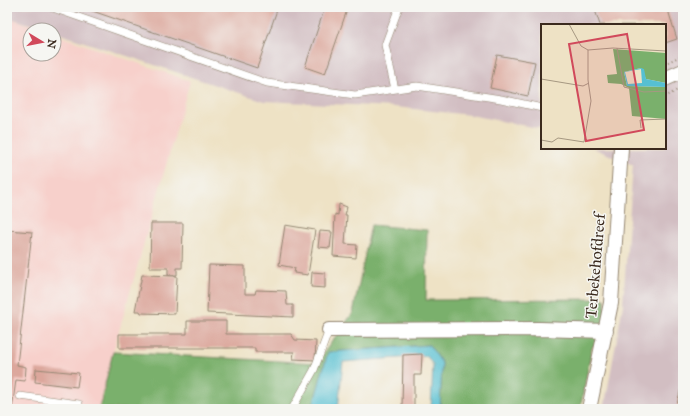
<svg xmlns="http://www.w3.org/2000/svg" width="690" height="416" viewBox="0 0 690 416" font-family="'IM FELL Great Primer',serif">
<rect width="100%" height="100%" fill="#f6f6f2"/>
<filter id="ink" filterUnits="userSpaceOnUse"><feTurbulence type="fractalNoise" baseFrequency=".025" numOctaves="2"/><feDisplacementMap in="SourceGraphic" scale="8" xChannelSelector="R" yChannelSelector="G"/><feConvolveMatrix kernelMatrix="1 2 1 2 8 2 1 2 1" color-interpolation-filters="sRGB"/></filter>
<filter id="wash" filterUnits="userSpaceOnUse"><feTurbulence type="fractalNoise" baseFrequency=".012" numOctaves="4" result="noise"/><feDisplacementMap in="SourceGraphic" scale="16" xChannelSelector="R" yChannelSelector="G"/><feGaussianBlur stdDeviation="0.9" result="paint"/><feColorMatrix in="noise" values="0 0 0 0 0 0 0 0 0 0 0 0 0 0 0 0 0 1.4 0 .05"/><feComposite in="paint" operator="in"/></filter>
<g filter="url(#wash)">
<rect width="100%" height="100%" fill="#eee2c5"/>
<!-- built -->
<path fill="#f7d0cb" d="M7,17L44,30H30V54H54V34L190,81L113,352L99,409H7Z"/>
<!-- industrial -->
<path fill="#d2bec2" d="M7,7H683V409H604L623,305L633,165L593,148H665V25H542V129L470,115L395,107L264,101L54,32V30H48L7,17Z"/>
<!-- forest -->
<path fill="#7ab06c" stroke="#5a6d45" d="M371,225L427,230L426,300L605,299L606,331L592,348L580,409H440L442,363L429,345L328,352L312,409H99L113,352L316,363L353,313Z"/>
<!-- water -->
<path fill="#56c0d2" stroke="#487578" d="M429,345L442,363L440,409H431L433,365L427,356L343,362L338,409H312L328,352Z"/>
<g id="blocks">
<!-- building -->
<path fill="#dca79c" d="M81,7H278L257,68Z
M325,7H348L325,74L305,67Z
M594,7H667L677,39L665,43V25H600Z
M497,55L535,62L528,96L490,88Z
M339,204L347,207L345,215H347L345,244L357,245L356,258L333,256L335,214L338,215Z
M151,223H183L182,268H177V275H168V268H150Z
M285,225L315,230L308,275L294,273L295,268L279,265Z
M7,230L32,232L17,365L26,367L25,381L16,380L12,409H7Z
M320,231L332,232L330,248L318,247Z
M209,265L245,266V294H255L256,290L286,291L287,305H293V317L207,313Z
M312,272L325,273V288L311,287Z
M142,275L177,276L175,314L141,313L140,311H135Z
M187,321H226V334H291L295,340L316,341L315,360L293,359L294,352H255V348H119V334H187Z
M422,354L421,375H414V409H402L403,355Z
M36,369L79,373L77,387L35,382Z
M682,383L683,409H676Z"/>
</g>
</g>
<g filter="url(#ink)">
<use href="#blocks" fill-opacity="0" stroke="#948672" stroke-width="1"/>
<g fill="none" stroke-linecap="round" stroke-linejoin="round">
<defs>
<path id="service" d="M50,7L267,83L355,95L417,86L501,99L542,108
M395,89L385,45L399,7
M20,396L79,404L78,409
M292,409L314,370L329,330"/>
<path id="minor" d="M665,79L683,71
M329,330L540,329L606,331
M589,409L611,303L621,148"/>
</defs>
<!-- service casing -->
<use href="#service" stroke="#948672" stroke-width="8"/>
<!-- minor casing -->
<use href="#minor" stroke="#948672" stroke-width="16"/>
<!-- path -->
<path stroke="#948672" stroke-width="2" stroke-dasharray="1 3" stroke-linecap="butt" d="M668,62L683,55
M665,97L683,87"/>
<!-- service -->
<use href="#service" stroke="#fff" stroke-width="7"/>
<!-- minor -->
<use href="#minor" stroke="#fff" stroke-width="14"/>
</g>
</g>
<g text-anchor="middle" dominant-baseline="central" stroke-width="3" stroke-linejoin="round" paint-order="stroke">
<!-- street labels -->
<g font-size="16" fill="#3b2a1e" stroke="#f6f6f2">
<text transform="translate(595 266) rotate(-85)">Terbekehofdreef</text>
</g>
</g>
<!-- overview -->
<g transform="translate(541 24)">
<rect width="125" height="125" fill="#eee2c5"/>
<path d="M72,25L125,29V59L105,55L100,44L83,48L86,62L125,63V95L91,92L88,64L80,60L67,59L66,51L76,50Z" fill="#7ab06c"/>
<path d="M100,44L103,45L105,55L125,59V63L86,62L83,48ZM100,45L101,59L87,60L84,48Z" fill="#56c0d2" fill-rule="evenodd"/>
<path fill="none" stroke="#a69882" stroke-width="1" d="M28,0L40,22L47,26L72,24L125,27M76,24L83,63L103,68L125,67M0,55L42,62L48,59M100,104L99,96L125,95M0,116L11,118L17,114L43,118L50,77L47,56V26"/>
<path fill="#d1495b" fill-opacity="0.15" stroke="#d1495b" stroke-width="2" d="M86,10L103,106L45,117L28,20Z"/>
<rect width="125" height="125" fill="none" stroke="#3b2a1e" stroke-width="2"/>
</g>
<!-- margin -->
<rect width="690" height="416" fill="none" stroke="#f6f6f2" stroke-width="24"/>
<!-- north arrow -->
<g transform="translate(42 42) rotate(100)"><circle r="19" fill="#f6f6f2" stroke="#aba49d"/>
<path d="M0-3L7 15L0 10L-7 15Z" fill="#d1495b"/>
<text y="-6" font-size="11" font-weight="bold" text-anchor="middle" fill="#3b2a1e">N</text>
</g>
</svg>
